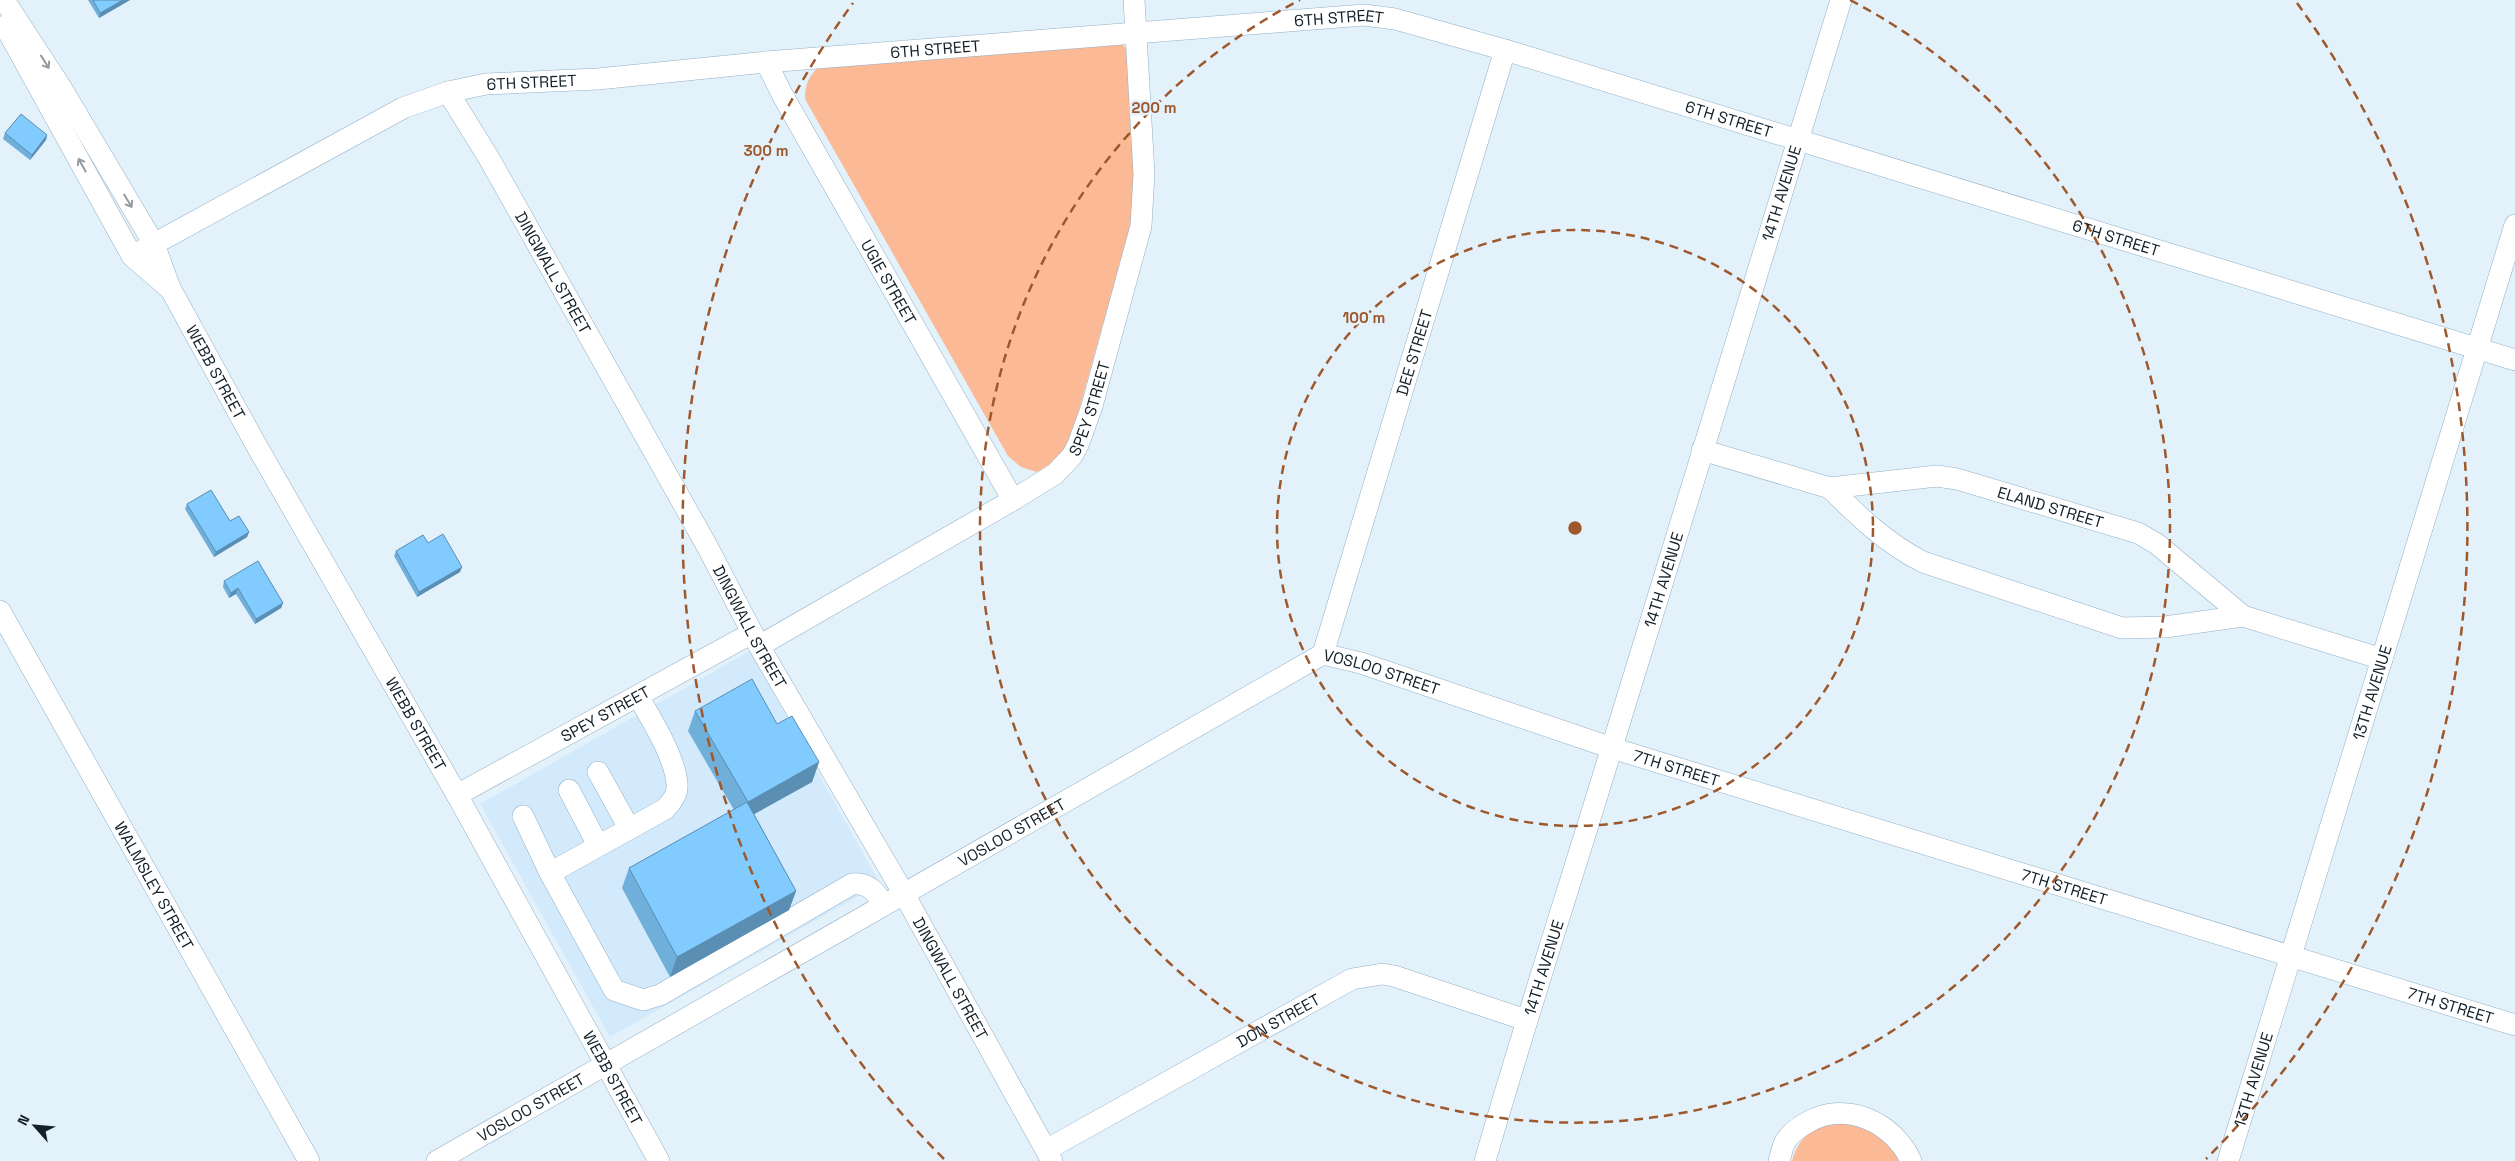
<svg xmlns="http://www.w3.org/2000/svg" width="2515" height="1161" viewBox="0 0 2515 1161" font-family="'Space Grotesk',sans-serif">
<rect width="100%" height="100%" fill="#e3f1fb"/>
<!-- built -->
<path fill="#d2eafc" d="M750,651L880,884L610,1037L480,804Z"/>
<!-- green -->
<path fill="#fbba95" d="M1113,40L1123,45L1130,53L1137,201L1076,421L1061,457L1037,472L1021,467L1008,456L805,99C805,83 809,77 819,66Z
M1847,1119L1867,1123L1907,1161H1792C1801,1130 1818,1127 1847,1119Z"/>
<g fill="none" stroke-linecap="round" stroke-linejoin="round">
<defs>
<g id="minor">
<path id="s1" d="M4,0L62,89L154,244L170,288L255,443L457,795L659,1161"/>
<path d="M5,26L132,256L169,288"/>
<path id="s2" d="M766,62L783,96L1013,500"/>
<path id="s3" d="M448,92L490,160L707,546L759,646L904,894L1052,1161"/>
<path id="s4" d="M132,256L403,108L448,92L486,84L598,79L766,62L1364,15L1395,19L1505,50L2515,360"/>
<path id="s5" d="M1702,450L1830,488L1937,476L1957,479L2138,533L2157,544L2243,616L2382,659"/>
<path d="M1830,488C1859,517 1886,543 1923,562L2122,628L2165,627L2243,616"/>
<path id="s6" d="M0,611L309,1161"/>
<path id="s7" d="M759,646L1013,500L1055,474L1072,456L1078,445L1092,406L1141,226L1144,174L1134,0"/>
<path id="s8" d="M1323,654L1505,50"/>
<path d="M638,696C651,719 676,758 677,785C678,794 671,803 665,809L550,873L614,990L643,1000L660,995L852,884C868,882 876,892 884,905"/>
<path d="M598,772L629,828"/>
<path d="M569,790L598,845"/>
<path id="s9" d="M457,795L752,633"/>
<path d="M523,816L550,873"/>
<path id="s10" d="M1046,1150L1352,979L1382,974L1394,976L1526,1020"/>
<path id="s11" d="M437,1161L1323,654L1361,663L1612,748L2515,1025"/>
<path id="s12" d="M1485,1161C1525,1022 1570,885 1612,747C1689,498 1763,248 1841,0"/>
<path d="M1779,1161C1781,1155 1782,1148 1785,1142C1790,1133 1799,1127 1808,1122C1847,1100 1894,1123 1911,1161"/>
<path id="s13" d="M2228,1161L2515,225"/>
</g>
</defs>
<!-- minor casing -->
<use href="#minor" stroke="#90b0c7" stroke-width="22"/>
<!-- minor -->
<use href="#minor" stroke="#fff" stroke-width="21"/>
</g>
<!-- wall -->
<path fill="#6fafda" d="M88,0H130L99,18Z
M5,133L47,135L46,140L30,160L3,139Z
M187,504L230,521L249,532L247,537L214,557L185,509Z
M428,543L460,572L417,597L394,556L396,551Z
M224,581L283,603L281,608L255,624L236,594L229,598L223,587Z
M695,711L777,724L819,762L812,782L754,814L796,891L789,910L670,977L622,888L629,868L734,810L688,731Z"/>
<!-- shaded-wall -->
<path fill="#5a8eb2" d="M123,0H130L99,18L100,13Z
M47,135L46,140L30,160L32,155Z
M249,532L247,537L214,557L216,552Z
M462,567L460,572L417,597L419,592Z
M238,588L236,594L229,598L231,593Z
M283,603L281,608L255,624L256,619Z
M819,762L812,782L740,822L748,802Z
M796,891L789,910L670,977L677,957Z"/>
<!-- building -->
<path fill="#81cbfe" stroke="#5a8eb2" d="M93,0H123L100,13Z
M21,114L47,135L32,155L5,133Z
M211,490L230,521L239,516L249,532L216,552L187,504Z
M443,534L462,567L419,592L396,551L423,535L428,543Z
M258,561L283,603L256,619L238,588L231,593L224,581Z
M752,679L777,724L792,716L819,762L748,802L695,711Z
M747,802L796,891L677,957L629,868Z"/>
<!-- one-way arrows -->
<defs><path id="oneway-shaft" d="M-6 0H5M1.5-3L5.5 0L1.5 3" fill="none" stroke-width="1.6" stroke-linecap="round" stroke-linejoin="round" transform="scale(1.25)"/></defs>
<g stroke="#959b9e">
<use href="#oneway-shaft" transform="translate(45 62) rotate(58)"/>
<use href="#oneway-shaft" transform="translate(82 165) rotate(-119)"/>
<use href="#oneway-shaft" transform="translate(128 201) rotate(59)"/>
</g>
<!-- distance rings -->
<g fill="none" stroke="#9d582c" stroke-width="2.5" stroke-dasharray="9 6">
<circle cx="1575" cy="528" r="298"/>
<path d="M1850 0A595 595 0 1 1 1300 0"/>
<path d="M944 1159A893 893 0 0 1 853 3M2297 3A893 893 0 0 1 2206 1159"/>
</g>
<g text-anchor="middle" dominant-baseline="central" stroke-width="5" stroke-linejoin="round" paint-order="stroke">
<!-- street labels -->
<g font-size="16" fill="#132028" stroke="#e3f1fb">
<text stroke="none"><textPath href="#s4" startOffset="1251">6TH STREET</textPath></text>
<text stroke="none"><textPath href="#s4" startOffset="846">6TH STREET</textPath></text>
<text stroke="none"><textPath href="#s4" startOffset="441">6TH STREET</textPath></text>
<text stroke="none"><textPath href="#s4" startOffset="1656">6TH STREET</textPath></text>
<text stroke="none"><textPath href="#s12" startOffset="1012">14TH AVENUE</textPath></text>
<text stroke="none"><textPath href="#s4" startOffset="2061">6TH STREET</textPath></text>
<text stroke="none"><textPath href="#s3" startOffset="209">DINGWALL STREET</textPath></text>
<text stroke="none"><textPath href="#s2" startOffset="252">UGIE STREET</textPath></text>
<text stroke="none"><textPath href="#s8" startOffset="315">DEE STREET</textPath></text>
<text stroke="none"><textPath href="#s1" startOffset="429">WEBB STREET</textPath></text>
<text stroke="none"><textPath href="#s7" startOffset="418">SPEY STREET</textPath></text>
<text stroke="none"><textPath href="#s5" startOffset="359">ELAND STREET</textPath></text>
<text stroke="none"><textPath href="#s12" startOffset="608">14TH AVENUE</textPath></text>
<text stroke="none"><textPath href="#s3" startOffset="614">DINGWALL STREET</textPath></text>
<text stroke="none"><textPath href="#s11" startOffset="1082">VOSLOO STREET</textPath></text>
<text stroke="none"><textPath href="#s13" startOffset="490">13TH AVENUE</textPath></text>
<text stroke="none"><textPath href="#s9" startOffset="169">SPEY STREET</textPath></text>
<text stroke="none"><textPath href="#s1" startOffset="834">WEBB STREET</textPath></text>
<text stroke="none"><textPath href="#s11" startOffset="1392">7TH STREET</textPath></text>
<text stroke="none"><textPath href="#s11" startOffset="662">VOSLOO STREET</textPath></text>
<text stroke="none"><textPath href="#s6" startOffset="315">WALMSLEY STREET</textPath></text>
<text stroke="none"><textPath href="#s11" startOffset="1798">7TH STREET</textPath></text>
<text stroke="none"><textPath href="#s12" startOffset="202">14TH AVENUE</textPath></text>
<text stroke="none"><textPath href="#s3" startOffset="1019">DINGWALL STREET</textPath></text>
<text stroke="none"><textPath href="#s11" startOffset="2202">7TH STREET</textPath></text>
<text stroke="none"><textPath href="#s10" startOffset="266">DON STREET</textPath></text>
<text stroke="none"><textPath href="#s1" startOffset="1239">WEBB STREET</textPath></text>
<text stroke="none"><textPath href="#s13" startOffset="85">13TH AVENUE</textPath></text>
<text stroke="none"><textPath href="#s11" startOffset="108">VOSLOO STREET</textPath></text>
</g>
</g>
<circle cx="1575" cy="528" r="8" fill="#9d582c" stroke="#e3f1fb" stroke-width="2.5"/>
<g font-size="15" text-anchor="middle" font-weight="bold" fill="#9d582c" stroke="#e3f1fb" stroke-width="5" stroke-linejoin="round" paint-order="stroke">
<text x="1154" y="113">200 m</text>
<text x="766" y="156">300 m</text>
<text x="1364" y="323">100 m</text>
</g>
<!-- north arrow -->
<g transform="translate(35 1126) rotate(297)" stroke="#e3f1fb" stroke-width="4" paint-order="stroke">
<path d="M0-4L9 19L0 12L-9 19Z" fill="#132028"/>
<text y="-8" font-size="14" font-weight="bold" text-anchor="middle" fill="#132028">N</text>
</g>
</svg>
